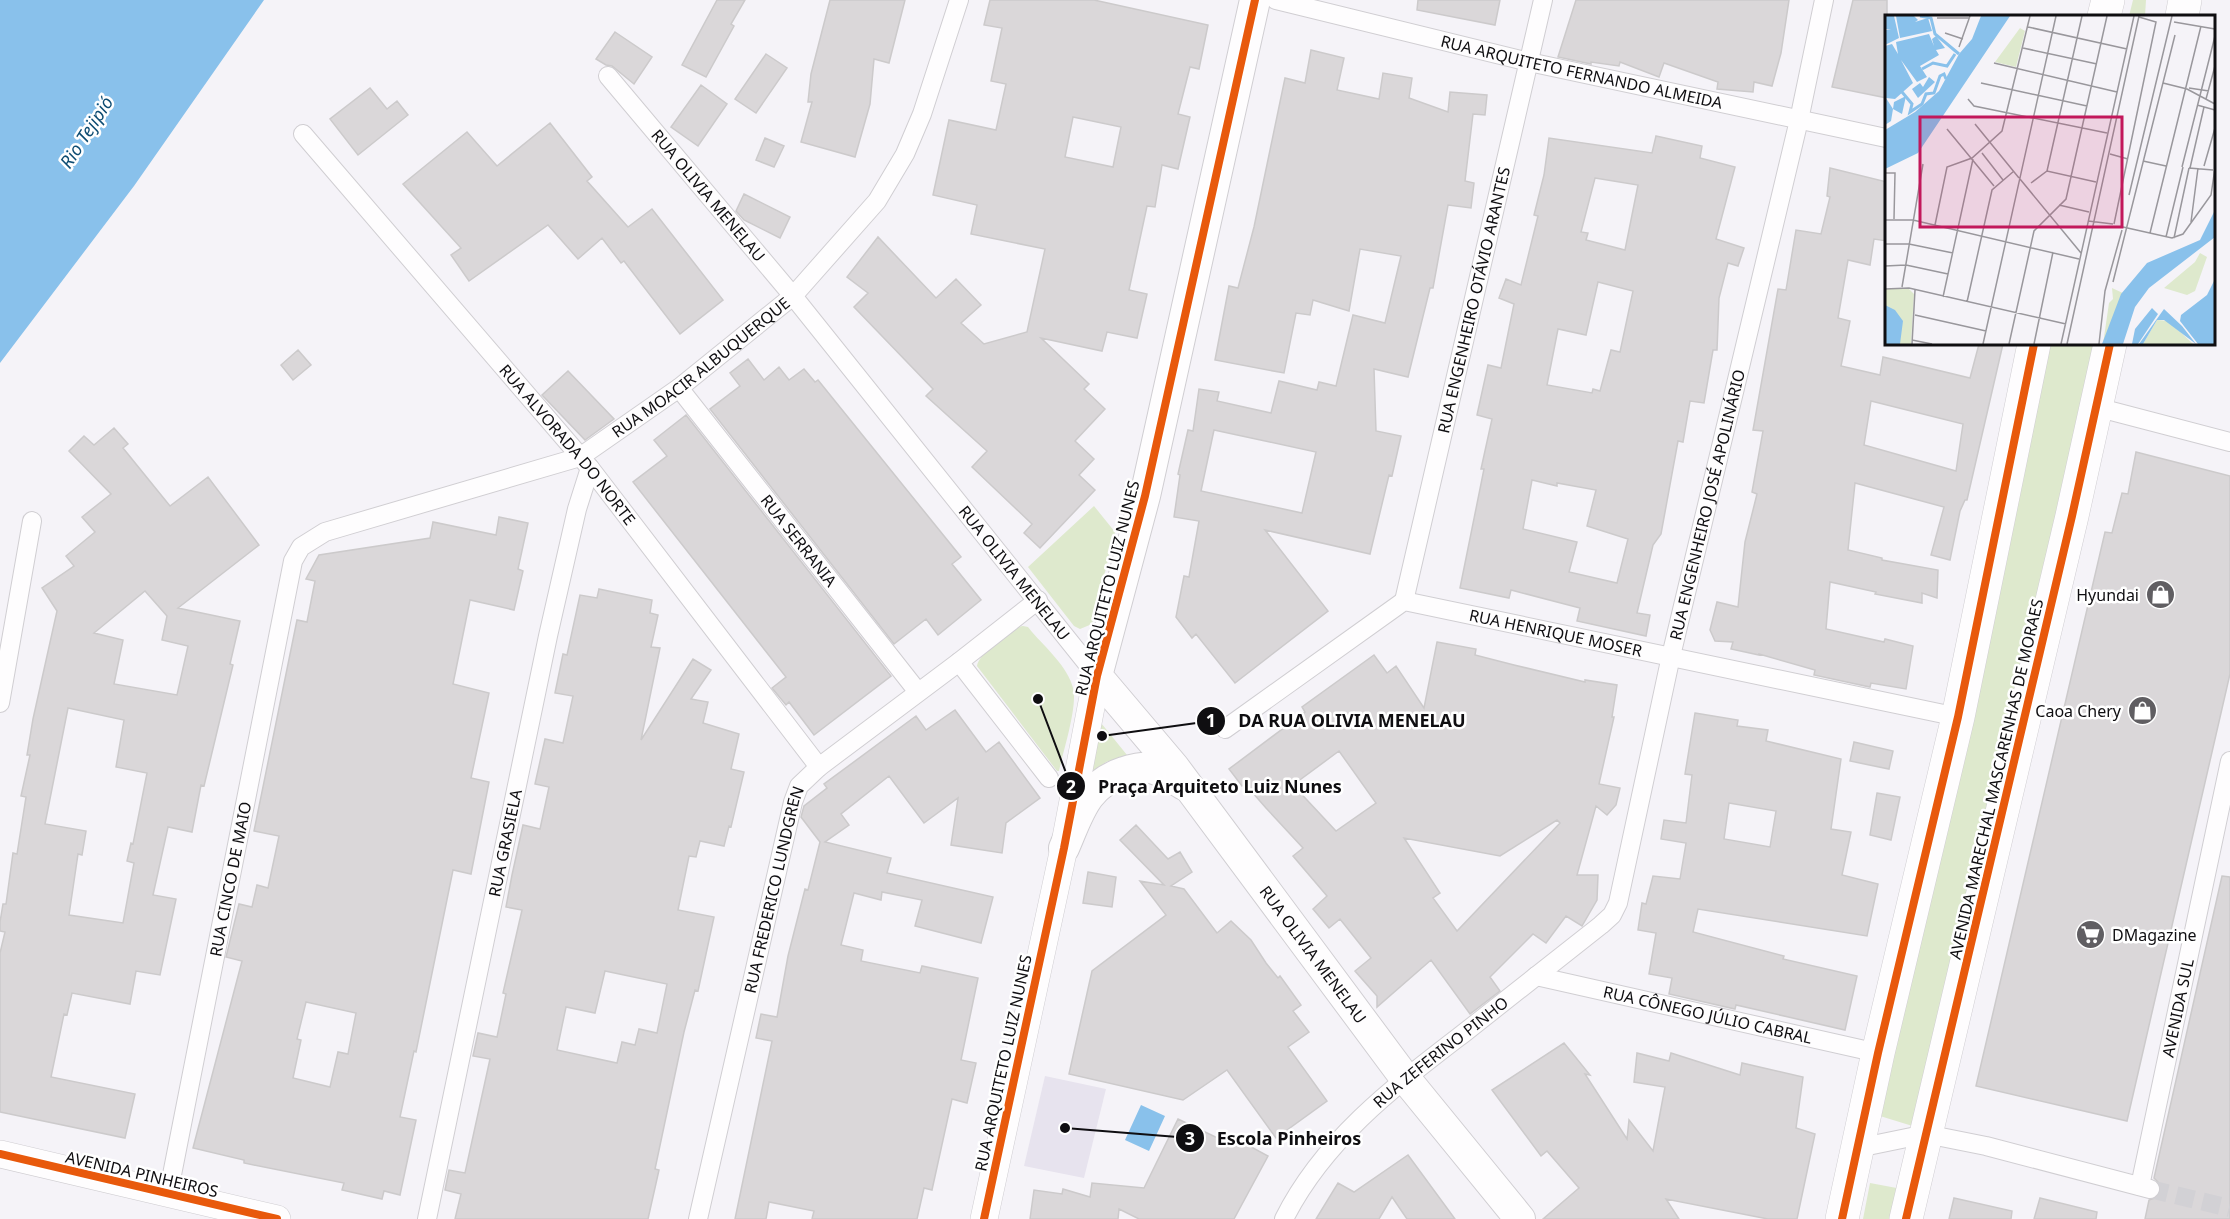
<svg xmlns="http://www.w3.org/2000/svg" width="2230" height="1219" viewBox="0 0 2230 1219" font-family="'Noto Sans',sans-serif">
<rect width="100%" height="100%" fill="#f5f3f8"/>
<!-- built -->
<path fill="#e7e3ee" d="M1045,1076L1106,1089L1084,1178L1024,1166Z"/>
<!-- green -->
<path fill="#dee9cd" d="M2133,0H2146L2145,16H2129Z
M2048,344H2094L1919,1128L1880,1116Z
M1094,506L1115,532L1092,624L1080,629L1074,626L1028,567Z
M1023,626L1028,627L1032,632C1046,648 1068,667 1073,688C1078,706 1063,752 1059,771H1057L977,666C978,654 1011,628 1023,626Z
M1097,718L1127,755L1106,762L1086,777Z
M1870,1183L1902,1189L1895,1219H1863Z"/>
<!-- water -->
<path fill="#89c1eb" d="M0,0H264L134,186L0,363Z
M1141,1105L1165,1116L1149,1151L1125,1140Z"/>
<!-- building -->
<path fill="#dad7d9" stroke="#cccacb" stroke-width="1.5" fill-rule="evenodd" d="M717,0H745L731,24L734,26L706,77L682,65Z
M830,0H905L889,63L874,59L870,104L855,157L801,142L812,102H808L811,74Z
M990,0H1094L1208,25L1199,69L1190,67L1178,114L1190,117L1178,169L1162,165L1155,207L1147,206L1129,290L1147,294L1137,338L1107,332L1102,351L1041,338L1089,384L1084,389L1105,409L1075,441L1094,459L1079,475L1095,490L1040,548L1024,533L1032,524L972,467L987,451L926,396L933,389L854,307L868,293L847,277L878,237L936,298L956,279L981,305L961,323L984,344L1027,332L1045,249L971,234L977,205L933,195L949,120L996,130L1006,84L991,81L1002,28L984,25ZM1073,117L1121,127L1113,167L1065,157Z
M1418,0H1500L1495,25L1417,10Z
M1576,0H1789L1781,53L1772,86L1754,82L1753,92L1717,89L1718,82L1664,63L1659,77L1620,62L1619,66L1591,62V64L1558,57Z
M1853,0H1887V98L1832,87Z
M615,32L652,57L634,84L612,66L606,65L596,59Z
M1311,50L1344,58L1337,90L1379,99L1383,73L1412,78L1409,98L1448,112L1450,92L1487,95L1485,115L1473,114L1465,181L1474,183L1471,208L1448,205L1433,288H1430L1408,377L1374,369L1376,431L1401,436L1392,476L1389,475L1370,554L1265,530L1328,611L1235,683L1196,634L1192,638L1176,617L1184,576L1189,577L1199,521L1174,517L1180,475L1178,474L1188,430L1193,431L1199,389L1219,392L1217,401L1271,413L1279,381L1317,390L1319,382L1336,386L1353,315L1385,323L1401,256L1360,249L1349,311L1313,300L1310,315L1296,313L1284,373L1215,360L1229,286L1238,288L1254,227L1285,78L1305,83ZM1214,430L1316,452L1302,513L1201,491Z
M766,54L787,68L756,113L735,99Z
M701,85L727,104L698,146L671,127Z
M370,88L387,109L397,101L408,115L358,155L330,119Z
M550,123L592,177L587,181L628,227L652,209L723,300L680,334L624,261L621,263L602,238L578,259L548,225L469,281L451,255L461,248L403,184L467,132L497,166Z
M1656,136L1702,146L1700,158L1735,167L1716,239L1744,248L1738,266L1728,263L1719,298L1717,350H1713L1704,403L1690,401L1683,442L1678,441L1661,534L1653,545L1637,613L1650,615L1646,636L1577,621L1580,608L1511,590L1509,598L1460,588L1484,469H1481L1492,419L1477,415L1488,365L1501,368L1514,304L1499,298L1506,279L1521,285L1538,216L1534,215L1544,175L1549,138L1652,153ZM1595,178L1638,185L1625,250L1586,240L1588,233L1581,232ZM1598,282L1633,291L1620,352L1611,350L1600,391L1593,389L1592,393L1547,385L1558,329L1586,335ZM1532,480L1557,486V483L1596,490L1587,526L1628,539L1617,583L1569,572L1577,542L1523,529Z
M765,138L784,146L774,167L756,160Z
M1830,168L1887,182V241L1874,239L1870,265L1848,260L1838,318L1850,321L1841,366L1880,375L1883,357L1970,378L1979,344H2003L1967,500H1965L1960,511L1950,560L1931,555L1944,507L1855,483L1848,550L1882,558V560L1938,570L1937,598L1922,593V603L1875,594L1876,592L1830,582L1826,629L1884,642L1885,639L1913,646L1906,689L1871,683L1870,687L1814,675L1815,670L1759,654V655L1731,649L1733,642L1715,641L1710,630L1717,602L1738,607L1745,542L1757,494L1752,492L1763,431L1753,430L1778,289L1786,290L1796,230L1821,234L1830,197L1827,196ZM1871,401L1963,424L1956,471L1864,445Z
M744,194L790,217L780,238L744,220L736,211Z
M298,350L311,365L293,380L281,365Z
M748,359L764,380L779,367L789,380L804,369L815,382L818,380L961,557L952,564L981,600L938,635L926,619L894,644L710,409L740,386L730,373Z
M568,371L614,419L585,440L542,395Z
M686,415L891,676L814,735L789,702L786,705L772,688L786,677L633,482L667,456L654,440Z
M114,428L128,444L123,448L170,506L208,477L259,545L178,608L240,621L230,664L233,665L204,786L201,785L192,832L168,827L153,895L176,899L160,975L136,971L130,1004L72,993L67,1015L64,1014L51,1077L135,1094L125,1138L0,1112V953L5,932L0,931V922L3,904H6L13,853L17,854L26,797L21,796L30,755H27L33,719L57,611L42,588L74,566L66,556L95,532L82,517L111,494L69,451L84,436L94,445ZM145,591L167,616L162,640L188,646L177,695L114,684L123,640L94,633ZM68,708L124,720L116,767L147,773L133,844L131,843L127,861L134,863L123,923L69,915L78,854L82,855L86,831L45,824Z
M2136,452L2230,476V674L2127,1121L1976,1086L2105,532L2112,533L2122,493L2128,494Z
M499,517L528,523L518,569L523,571L514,610L470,600L453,684L489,693L471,778L489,782L471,874L453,870L416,1052L414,1051L400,1117L416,1120L400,1195L384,1191L382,1199L342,1190L344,1183L244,1163V1160L193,1148L242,961L226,957L239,904L252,907L257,885L268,888L279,836L254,831L297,620L307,622L315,581L306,579L319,555L430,538L433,522L496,535ZM306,1002L356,1013L348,1054L338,1052L330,1087L293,1078L301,1040L297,1039Z
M599,589L652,600L650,613L658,615L651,647L660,648L641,740L693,659L711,670L691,699L708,702L703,723L739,734L731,769L744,772L731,827L729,826L724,846L700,841L696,857L689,856L678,910L714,917L698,991L695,990L684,1032L655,1169L659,1170L648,1219H455L461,1194L445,1190L449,1170L465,1173L490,1059L473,1056L478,1033L497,1037L506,994L503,993L522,910L506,907L512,875L523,825L540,829L549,787L535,784L545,739L563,743L573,696L555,693L563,654L567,655L580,595L597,598ZM605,971L667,984L657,1033L639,1029L635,1045L622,1042L617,1063L557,1050L566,1007L595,1013Z
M1437,642L1476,649L1475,655L1514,665L1585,682V680L1617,685L1612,717H1614L1599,784L1620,788L1616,805L1607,815L1596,806L1577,875H1598L1597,900L1582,926L1566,916L1546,943L1533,934L1490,977L1500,991L1470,1014L1431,960L1377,1007V996L1355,971L1371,958L1340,919L1329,928L1313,909L1327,896L1293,856L1303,848L1266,808L1245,784L1242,786L1229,769L1305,712L1302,707L1374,655L1387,673L1396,666L1424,708ZM1339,751L1376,803L1336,831L1293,785ZM1557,820L1560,823L1457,931L1433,898L1440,893L1404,838L1500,856Z
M955,710L986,752L999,742L1040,798L1006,823L1002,853L951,845L958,798L924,823L889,776L841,814L849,825L825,842L891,858L887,873L993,897L981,943L915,926L922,900L882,892L881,900L854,893L841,945L863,950L861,961L920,973L922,966L978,978L961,1060L976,1063L967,1103L952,1099L932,1190L924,1188L917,1219H812L814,1211L769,1202L766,1219H735L772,1041L756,1038L761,1014L777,1017L788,956L805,889L808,890L820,842L801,817L804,806L827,788L824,784L916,716L926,730Z
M1695,713L1738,720L1737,726L1768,730L1766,741L1841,759L1831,829L1851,832L1842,875L1878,884L1867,936L1698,909L1693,932L1784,956L1783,959L1857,976L1845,1030L1736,1005L1735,1009L1669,994L1672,978L1649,974L1656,933L1638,930L1642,903L1646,904L1653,876L1680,879L1686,843L1661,839L1664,820L1686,823L1692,775L1685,774ZM1729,803L1776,811L1770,847L1724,839Z
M1854,742L1893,751L1889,769L1850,761Z
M1877,793L1900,797L1891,840L1870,835Z
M1136,825L1168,859L1180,852L1192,872L1171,886L1184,889L1217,933L1231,921L1251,940L1266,963L1278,978L1280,976L1301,1005L1293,1011L1309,1032L1288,1047L1327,1101L1276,1138L1227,1070L1183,1100L1069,1074L1092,971L1166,915L1140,881L1164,885L1120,840Z
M1088,872L1116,877L1112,907L1083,903Z
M2222,876L2230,877V1219H2145L2149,1200L2158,1197L2161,1191V1185L2154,1178Z
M1564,1043L1590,1075L1585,1074L1627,1139L1629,1120L1653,1151L1665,1087L1634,1082L1637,1053L1669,1061L1671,1053L1740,1075L1742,1063L1803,1077L1796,1128L1815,1134L1797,1219H1768L1666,1199L1679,1219H1543L1579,1188L1547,1151L1541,1156L1492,1090Z
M1178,1119L1230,1144L1233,1137L1268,1156L1234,1219H1139L1119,1209L1118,1219H1030L1034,1190L1062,1194L1063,1189L1090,1197L1092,1183L1144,1188Z
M1408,1155L1455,1219H1407L1392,1197L1379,1219H1316L1338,1183L1354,1192Z
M1954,1198L2012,1211L2011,1219H1949Z
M2040,1198L2097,1212L2096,1219H2034Z"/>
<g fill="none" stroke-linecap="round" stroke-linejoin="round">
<!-- street-tunnel -->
<path stroke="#d2d1d5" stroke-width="18" stroke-dasharray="18 9" stroke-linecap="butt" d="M2150,1189L2230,1208"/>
<defs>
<g id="street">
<path id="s1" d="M1276,0L1529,62L1886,138"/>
<path id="s2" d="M608,76L793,296L1097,676"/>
<path id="s3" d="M303,134L590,468L819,767"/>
<path id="s4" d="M679,388L918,692"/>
<path d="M2096,407L2230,442"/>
<path id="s5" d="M1404,601L1543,0"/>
<path d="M959,662L1049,778"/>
<path d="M0,703L32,521"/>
<path id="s6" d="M1225,729L1404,601L1958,717"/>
<path id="s7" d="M1536,976L1878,1053"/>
<path d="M1858,1148L1926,1134L1986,1146L2150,1189"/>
<path id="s8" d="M2140,1186L2230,761"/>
<path id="s9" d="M168,1195L293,561L301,547L325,532L580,457L679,388L793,296L877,201L905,154L922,114L959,0"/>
<path id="s10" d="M427,1219L548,636L577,509L590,468"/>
<path id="s11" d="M698,1219L793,802L799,786L819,767L959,662L1038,600"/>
<path id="s12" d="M1284,1219C1324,1139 1395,1086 1464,1033C1510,997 1556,961 1601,925L1612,915L1618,903L1671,656L1799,120L1824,0"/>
</g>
<path id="secondary" d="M0,1154L277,1219
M984,1219L1064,848L1097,676"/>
<g id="primary">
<path id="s13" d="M1255,0L1145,496L1097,676L1174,767L1405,1078L1520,1219"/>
<path d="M1064,848C1079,814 1085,785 1124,772C1131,769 1143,767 1151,768C1163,771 1174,779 1184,785"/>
</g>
<path id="highway" d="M2104,16L2108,0
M2182,16L2185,0
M1842,1219L1878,1053L1958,717L2034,344
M1906,1219L2072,516L2110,344"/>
</defs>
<!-- street casing -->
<use href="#street" stroke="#d0ced2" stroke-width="20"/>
<!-- secondary casing -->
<use href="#secondary" stroke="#d0ced2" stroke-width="28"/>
<!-- primary casing -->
<use href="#primary" stroke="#d0ced2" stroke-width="32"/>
<!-- highway casing -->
<use href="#highway" stroke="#d0ced2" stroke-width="34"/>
<!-- street -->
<use href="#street" stroke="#fefdfe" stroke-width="18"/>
<!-- secondary -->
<use href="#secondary" stroke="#fefdfe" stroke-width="27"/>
<!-- primary -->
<use href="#primary" stroke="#fefdfe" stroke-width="30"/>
<!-- highway -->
<use href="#highway" stroke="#fefdfe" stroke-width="33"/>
<defs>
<path id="cycleway" d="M0,1154L277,1219
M984,1219L1064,848L1097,676L1145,496L1255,0
M1842,1219L1878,1053L1958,717L2034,344
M1906,1219L2072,516L2110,344"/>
</defs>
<!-- cycleway casing -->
<use href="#cycleway" stroke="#fff" stroke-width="11"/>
<!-- cycleway -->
<use href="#cycleway" stroke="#e8590c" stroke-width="8"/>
</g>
<!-- icons -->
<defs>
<symbol id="shop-disc" viewBox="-11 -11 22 22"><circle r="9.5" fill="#605e62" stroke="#fff"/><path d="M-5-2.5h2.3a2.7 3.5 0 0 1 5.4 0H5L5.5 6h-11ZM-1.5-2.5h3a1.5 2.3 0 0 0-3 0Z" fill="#fff"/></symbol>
<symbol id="supermarket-disc" viewBox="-11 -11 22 22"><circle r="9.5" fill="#605e62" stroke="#fff"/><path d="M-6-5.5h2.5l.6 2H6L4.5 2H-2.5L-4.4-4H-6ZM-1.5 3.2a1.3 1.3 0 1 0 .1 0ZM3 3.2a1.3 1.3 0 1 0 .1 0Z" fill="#fff"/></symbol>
</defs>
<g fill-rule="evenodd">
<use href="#shop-disc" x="2144" y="578" width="33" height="33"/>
<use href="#shop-disc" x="2126" y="694" width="33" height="33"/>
<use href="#supermarket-disc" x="2074" y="918" width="33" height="33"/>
</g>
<g text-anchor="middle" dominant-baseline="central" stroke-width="5" stroke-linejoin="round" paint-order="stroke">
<!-- street labels -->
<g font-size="16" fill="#0f0e11" stroke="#fff">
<text stroke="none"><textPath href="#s1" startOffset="314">RUA ARQUITETO FERNANDO ALMEIDA</textPath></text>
<text stroke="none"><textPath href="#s2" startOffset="156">RUA OLIVIA MENELAU</textPath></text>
<text stroke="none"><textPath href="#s5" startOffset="309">RUA ENGENHEIRO OTÁVIO ARANTES</textPath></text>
<text stroke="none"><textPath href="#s9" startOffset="1107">RUA MOACIR ALBUQUERQUE</textPath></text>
<text stroke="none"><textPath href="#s3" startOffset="408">RUA ALVORADA DO NORTE</textPath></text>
<text stroke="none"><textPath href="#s12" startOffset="872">RUA ENGENHEIRO JOSÉ APOLINÁRIO</textPath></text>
<text stroke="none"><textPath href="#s4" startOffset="194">RUA SERRANIA</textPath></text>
<text stroke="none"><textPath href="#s2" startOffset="642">RUA OLIVIA MENELAU</textPath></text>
<text transform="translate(1107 588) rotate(-76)">RUA ARQUITETO LUIZ NUNES</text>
<text stroke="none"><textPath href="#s6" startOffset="375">RUA HENRIQUE MOSER</textPath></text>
<text transform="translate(1996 779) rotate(-77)">AVENIDA MARECHAL MASCARENHAS DE MORAES</text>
<text stroke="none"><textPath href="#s10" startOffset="384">RUA GRASIELA</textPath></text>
<text stroke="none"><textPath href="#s9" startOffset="322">RUA CINCO DE MAIO</textPath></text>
<text stroke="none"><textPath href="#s11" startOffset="338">RUA FREDERICO LUNDGREN</textPath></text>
<text stroke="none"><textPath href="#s13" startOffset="1047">RUA OLIVIA MENELAU</textPath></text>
<text stroke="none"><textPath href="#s8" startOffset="182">AVENIDA SUL</textPath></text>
<text stroke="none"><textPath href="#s7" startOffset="176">RUA CÔNEGO JÚLIO CABRAL</textPath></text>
<text stroke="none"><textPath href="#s12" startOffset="231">RUA ZEFERINO PINHO</textPath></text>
<text transform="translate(1003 1063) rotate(-78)">RUA ARQUITETO LUIZ NUNES</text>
<text transform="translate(142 1174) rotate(13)">AVENIDA PINHEIROS</text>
</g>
<!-- poi labels -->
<g font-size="16" fill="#0f0e11" stroke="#fff" text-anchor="end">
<text x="2139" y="595">Hyundai</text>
<text x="2121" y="711">Caoa Chery</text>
<text x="2112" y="935" text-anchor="start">DMagazine</text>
</g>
<!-- water labels -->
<g font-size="18" font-style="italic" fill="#0d4c72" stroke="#fff">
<text transform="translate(86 132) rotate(-57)">Rio Tejipió</text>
</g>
</g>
<!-- overview -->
<g transform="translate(1885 15)">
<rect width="330" height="330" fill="#f5f3f8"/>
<path d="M135,13L140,16L131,52L110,47ZM315,238L322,242L310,276L302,280L279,273L310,247ZM227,273L240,279L218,329L224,288L228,284ZM0,274H24L29,279L26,329H0ZM272,305L284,306L308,329H258Z" fill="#dee9cd"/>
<path d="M0,1H9L14,23L0,30V15H6L0,14ZM11,1H29L33,5L30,7L43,3L47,16L15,23ZM96,1H125L33,138L0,154V115L30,97L54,76L74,39L87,24ZM44,19L49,31L47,24L51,21L60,33L51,35L54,40L35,51L42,62L32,67L16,45L28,68L10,84L1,83L8,94L9,87L21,81L17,99L8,94L6,106L0,110V31L7,29L13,39L11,27ZM44,62L50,67L33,83L27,74L35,68L38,72ZM330,195V222L264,273L250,292L238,329H217L236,279L262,248L315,225ZM330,264V329H313L295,306L296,300L322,280ZM0,290L10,295L18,306L15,329H0ZM267,293L273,299L253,329H247L250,314ZM279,294L297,311L311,329L279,305H272L258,329H254Z" fill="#89c1eb"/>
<path fill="none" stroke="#89c1eb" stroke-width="3" d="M35,1L46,3L50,19L74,39M37,54L48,48L62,51L70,39M17,77L27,89L25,97L37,89L41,79L49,78L55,61L59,59L61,64"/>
<path fill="none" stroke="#99979c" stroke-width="1.5" d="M52,3H84M289,7L330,14M143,12L242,34M60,18L78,24M74,32L85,1M138,33L212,49M109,48L232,77M96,68L202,91M278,68L302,74L330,89M304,73L324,76M83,84L89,91L222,118M321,84L330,51M312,90L330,95M90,109L134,163M62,114L109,171M97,138L118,165M225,139L243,144M258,146L281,151M319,151L330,113M297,152L330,21M304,153L328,155M305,153L319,92M162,156L197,1M0,158H10L9,204M135,164L196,238M146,168L162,156L211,167M244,180L287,1M174,190L204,197M0,205H28L194,244M203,206L228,209M306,207L313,153M229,209L271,7L254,2M50,210L62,152L87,143L117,116L145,1M238,212L287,223L298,219L326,180L330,153M265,218L316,11M281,222L298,152M289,223L304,153M0,229H24L68,238M0,251L21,250L63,259M228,267L290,20M17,272L38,149M0,274L24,273L181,309M58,282L88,144M82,287L107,175L129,156M30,300L101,316M27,325L47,329M27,329L30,275M98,329L171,1M124,329L149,216L181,184L222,1M149,329L168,237M176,329L249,1M182,329L254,1M214,329L220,276L237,215"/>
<path fill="#c2185b" fill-opacity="0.15" stroke="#c2185b" stroke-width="3" d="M35,102H237V212H35Z"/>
<rect width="330" height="330" fill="none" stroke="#0f0e11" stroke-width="3"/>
</g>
<!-- callouts -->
<path fill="none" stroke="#0f0e11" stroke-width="2" d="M1102 736L1211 721M1038 699L1071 786M1065 1128L1190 1138"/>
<g fill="#0f0e11" stroke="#fff" stroke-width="2">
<circle cx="1102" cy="736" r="6"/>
<circle cx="1038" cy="699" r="6"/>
<circle cx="1065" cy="1128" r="6"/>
<circle cx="1211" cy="721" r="15"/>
<circle cx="1071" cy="786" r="15"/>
<circle cx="1190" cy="1138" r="15"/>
</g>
<g font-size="18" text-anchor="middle" font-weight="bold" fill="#fff">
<text x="1211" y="727">1</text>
<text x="1071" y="793">2</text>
<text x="1190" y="1145">3</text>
</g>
<g font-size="18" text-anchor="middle" font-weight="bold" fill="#0f0e11" stroke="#fff" stroke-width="5" stroke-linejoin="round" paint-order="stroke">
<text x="1352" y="727">DA RUA OLIVIA MENELAU</text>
<text x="1220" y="793">Praça Arquiteto Luiz Nunes</text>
<text x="1289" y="1145">Escola Pinheiros</text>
</g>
</svg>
